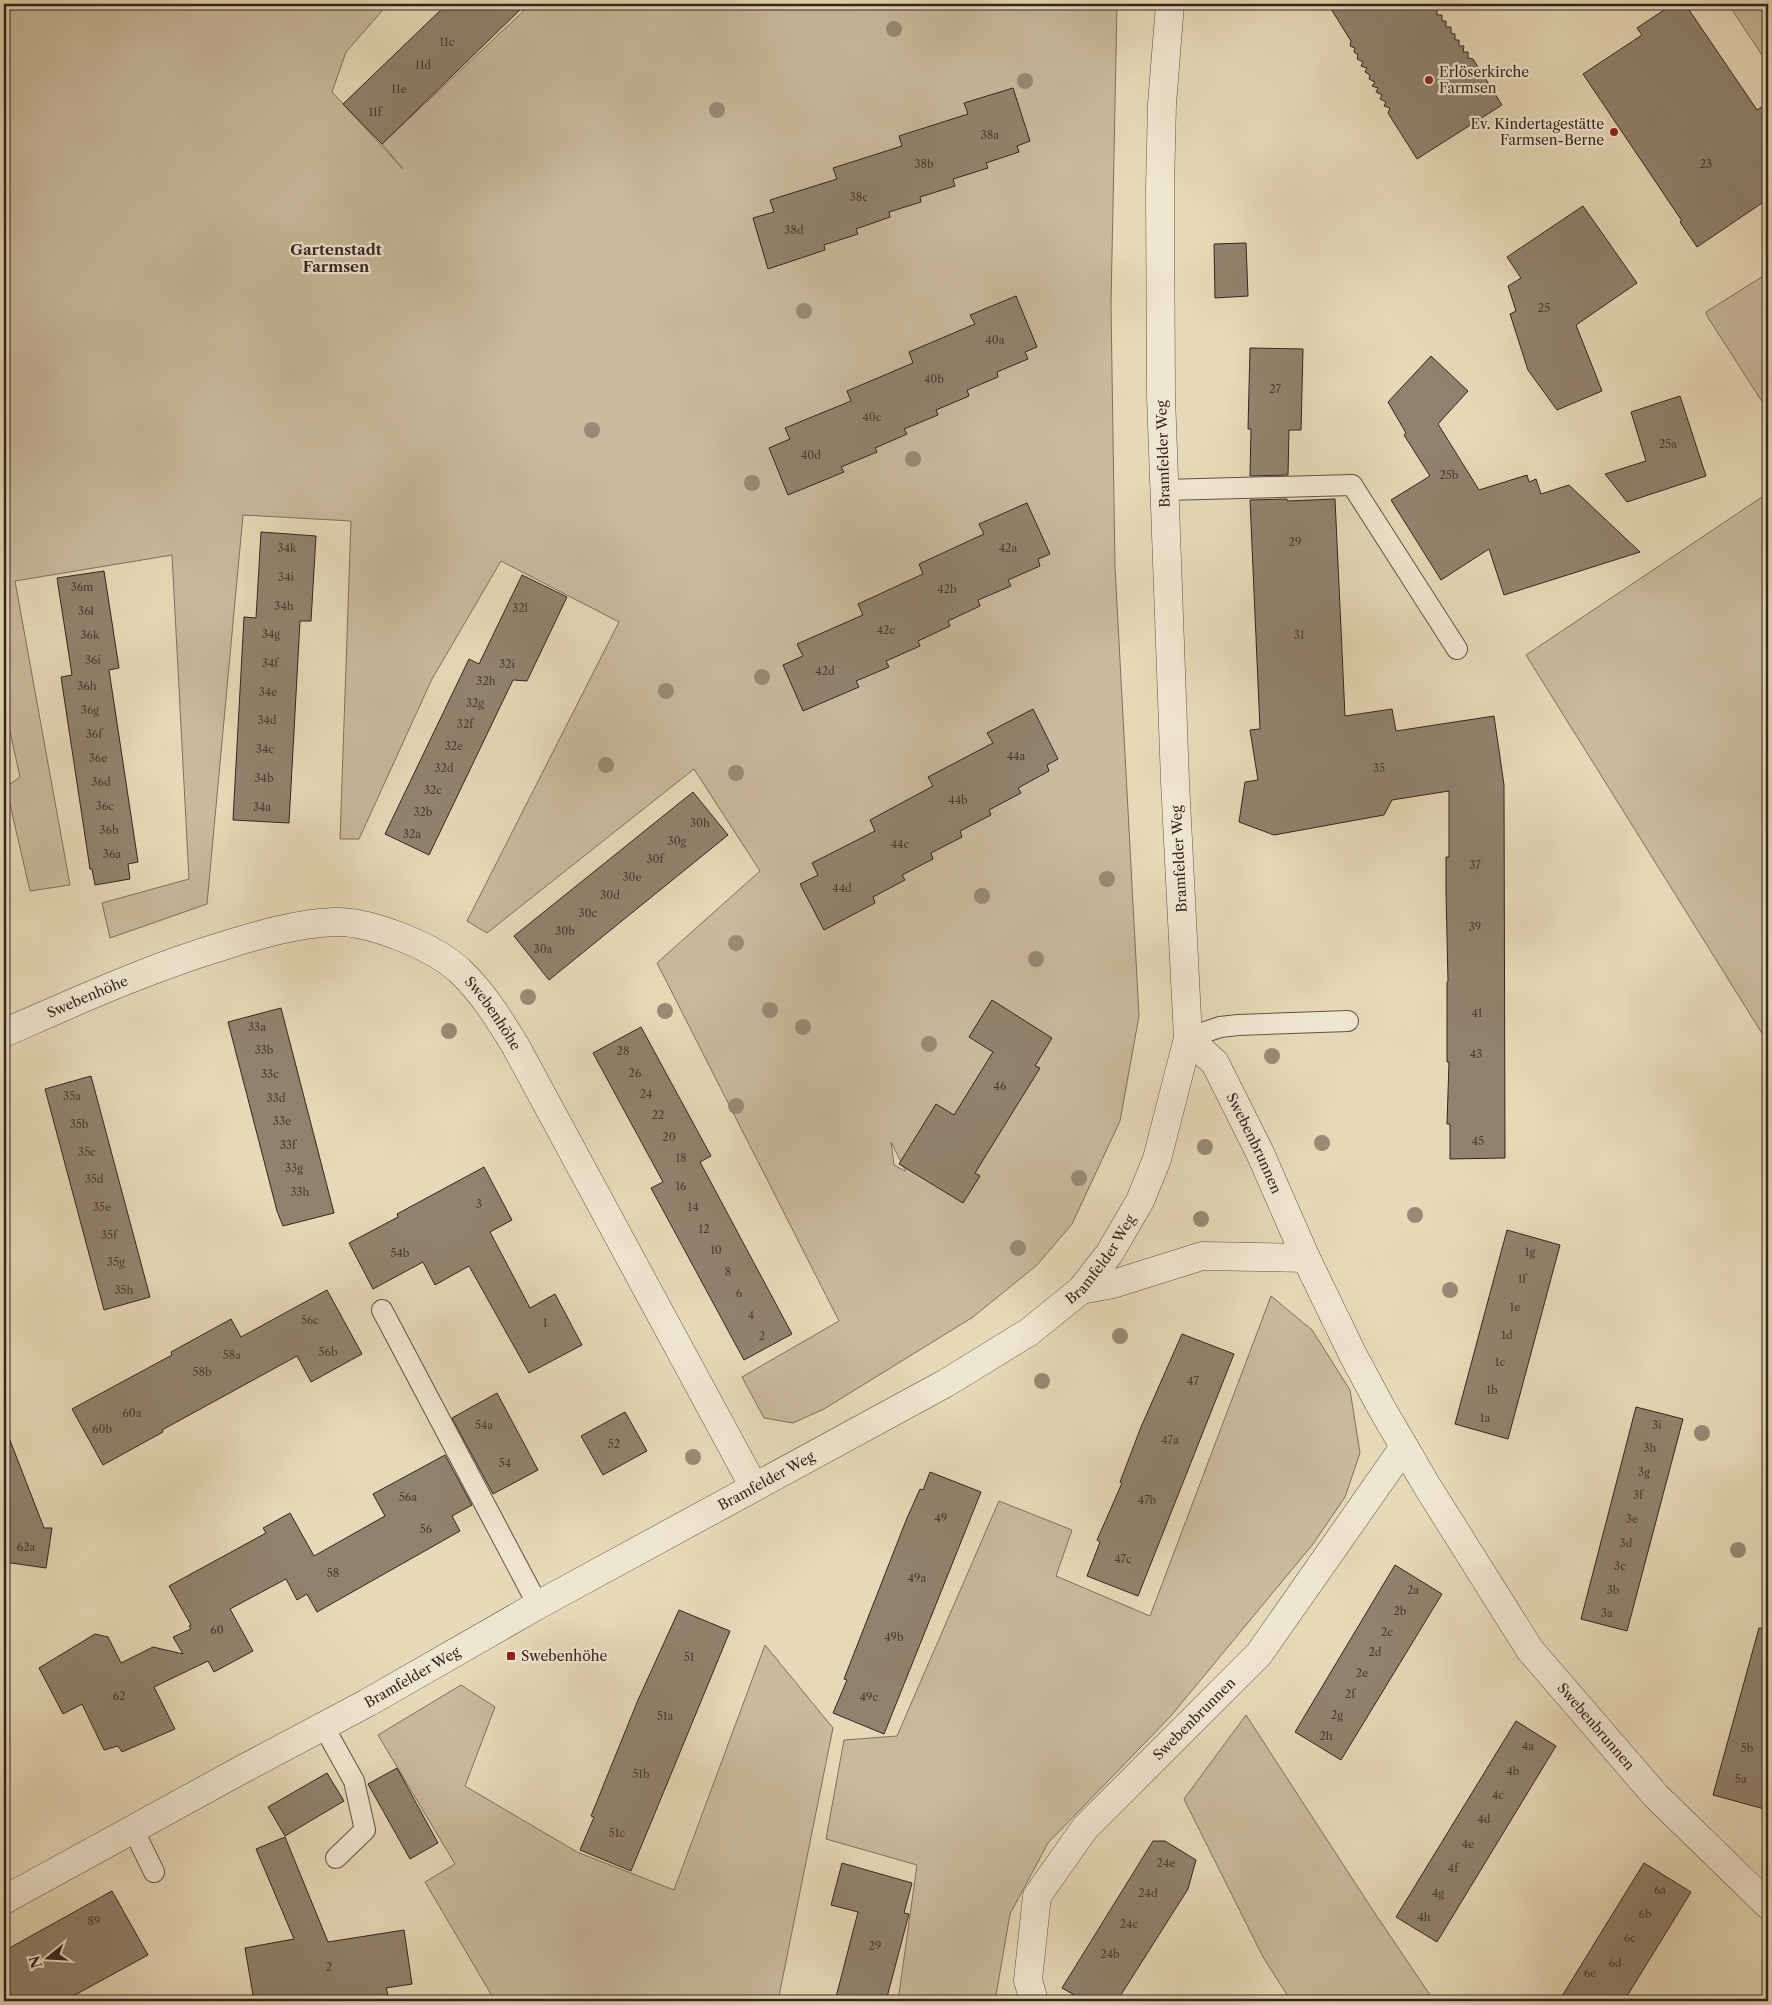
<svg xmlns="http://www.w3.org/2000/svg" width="1772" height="2005" viewBox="0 0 1772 2005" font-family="'Libre Caslon Text',serif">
<rect width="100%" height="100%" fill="#e6d9b7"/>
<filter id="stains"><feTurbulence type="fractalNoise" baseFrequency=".004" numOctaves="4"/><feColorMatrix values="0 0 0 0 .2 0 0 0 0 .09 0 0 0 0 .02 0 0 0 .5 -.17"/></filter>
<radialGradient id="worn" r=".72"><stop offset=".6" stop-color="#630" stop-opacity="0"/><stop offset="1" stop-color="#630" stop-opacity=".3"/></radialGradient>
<!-- green -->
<path fill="#c8ba9d" stroke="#7e705e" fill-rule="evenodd" d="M4,4H388L346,52L332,92L403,169L382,144L531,4H1117L1111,305L1115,567L1139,1016L1120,1121L1072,1224L1037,1265L973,1317L824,1409L793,1423L764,1418L742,1377L839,1321L657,963L760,871L694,769L487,933L467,921L619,622L501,561L432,679L359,839H340L351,521L243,515L207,904L110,938L102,903L189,879L172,555L15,581L70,885L30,891L6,787L20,777L4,705ZM891,1142L905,1170V1171L894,1165Z
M1728,4H1768V64Z
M1768,273V411L1707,316L1706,312Z
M1768,493V1043L1526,655Z
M1271,1296L1312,1330L1350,1390L1360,1453L1345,1497L1313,1544L1170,1717L1048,1843L1010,1914L995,2001H898L917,1865L826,1839L844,1740L897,1736L999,1501L1072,1530L1056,1576L1150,1616Z
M765,1645L833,1728L778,2001H495L425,1882L455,1864L378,1735L461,1685L495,1707L465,1786L577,1852L674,1890Z
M1246,1715L1372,1909L1434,2001H1291L1263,1957L1184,1799Z"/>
<!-- building -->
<path fill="#90836e" stroke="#33251e" d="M447,4H526L382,144L343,104Z
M1328,4H1433V8L1437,9V15H1442V21H1446V27H1451V33L1455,34V40H1459V46H1464L1463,52H1468V58L1473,59L1502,105L1417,159L1388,113L1390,108L1384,106L1386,102L1380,99L1382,95L1376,92L1378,88L1372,86L1375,82L1369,79L1370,75L1365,72L1367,68L1361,66L1363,62L1357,59L1358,55L1354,52L1355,48L1350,46L1351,41Z
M1673,4H1685L1757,110L1768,103V199L1697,247L1680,222L1682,221L1583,74L1642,35L1637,28Z
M1013,88L1030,141L1017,146L1019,152L986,163L988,168L953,179L955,186L920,197L921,202L889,212L890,217L856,229L858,234L824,245L825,250L768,269L753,218L774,212L770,200L837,179L833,168L902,146L899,136L968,114L964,103Z
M1583,206L1637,283L1576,325L1602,391L1557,410L1528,370L1510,314L1516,311L1508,286L1521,278L1507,257Z
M1246,243L1248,296L1215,298L1214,244Z
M1016,296L1037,347L1025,352L1028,359L997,372L998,377L967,390L969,396L936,410L938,415L904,429L907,434L875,448L877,452L841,467L844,472L788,495L769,448L790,439L785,428L851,401L847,391L913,363L909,352L975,324L970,315Z
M1250,348L1303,349L1301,430H1289L1288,475L1250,476L1251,429H1248Z
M1431,356L1468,391L1438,424L1479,490L1527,475L1529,482L1536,479L1541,494L1569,485L1640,552L1504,595L1489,549L1441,580L1391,500L1430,476L1404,435L1406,433L1388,402Z
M1680,396L1706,476L1627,502L1605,474L1646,461L1631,412Z
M1287,499V501L1335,499L1345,716L1392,709L1396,731L1494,716L1504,785L1505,1158L1450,1159V1124H1447L1449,1062H1447V982H1448L1446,893V857H1449V791L1392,800L1384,815L1274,835L1239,822L1245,782L1258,780L1250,730L1260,729L1250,500Z
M1027,503L1050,554L1038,559L1040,566L1008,580L1011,586L978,600L980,606L948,621L950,626L918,641L920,646L886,661L889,667L856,681L859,687L803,711L783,665L803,656L797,644L863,615L858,604L923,574L919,564L984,534L979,524Z
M261,532L316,536L311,621H300L289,823L233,820L244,617L256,618Z
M104,571L119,668L109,670L138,862L128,864L130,879L95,885L92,869H90L61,677L72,675L57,578Z
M522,575L567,597L527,681L513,680L429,855L385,834L469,659L479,664Z
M1033,709L1058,759L1047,765L1049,771L1018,788L1021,793L989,810L991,815L960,831L962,837L931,853L933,859L902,875L905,880L873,897L875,903L824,930L800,884L818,875L812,863L875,831L870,820L933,786L928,777L993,743L987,733Z
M693,792L728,835L549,980L514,936Z
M992,1000L1052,1038L1035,1066L1040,1068L975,1173L980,1176L963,1203L899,1164L936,1104L954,1115L993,1052L969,1037Z
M281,1008L334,1213L283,1226L277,1211L228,1022Z
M641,1027L711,1156L700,1162L792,1334L744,1360L651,1188L663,1182L593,1053Z
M91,1076L150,1297L104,1310L45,1089Z
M484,1167L512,1220L490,1232L530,1308L555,1294L582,1345L529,1373L469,1266L435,1285L423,1262L373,1289L349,1243L398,1217L397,1214Z
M1507,1230L1560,1245L1508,1439L1455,1424Z
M327,1290L362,1354L311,1382L297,1356L162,1430L163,1432L103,1465L72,1409L172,1355L171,1352L231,1319L241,1337Z
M1182,1334L1234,1354L1138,1596L1087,1576L1100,1542L1097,1540L1122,1483L1120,1482L1141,1427Z
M497,1393L538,1470L493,1494L452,1418Z
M1636,1407L1683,1419L1627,1631L1581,1619Z
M625,1412L647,1451L603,1475L581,1436Z
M6,1430L44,1528H52L46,1568L4,1562V1431Z
M445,1455L472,1505L452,1516L460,1531L317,1612L307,1594L297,1600L286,1579L230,1609L253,1651L214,1672L208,1661L154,1687L175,1729L122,1752L118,1746L104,1750L82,1704L63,1714L39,1668L95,1634L108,1637L121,1663L153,1647L183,1654L173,1637L191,1629L189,1626L191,1625L169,1586L266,1533L263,1528L290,1513L314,1556L385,1516L373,1494Z
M930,1472L981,1492L884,1734L833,1713L847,1680L844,1679L907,1518L920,1489L923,1490Z
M1395,1565L1442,1594L1341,1760L1295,1732Z
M679,1610L730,1631L631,1871L580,1850L594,1817L591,1816L638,1700Z
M1759,1628L1768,1629V1810L1713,1795Z
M1516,1721L1556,1746L1437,1942L1396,1917Z
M397,1768L438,1843L410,1859L368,1784Z
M327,1773L344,1801L285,1836L268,1807Z
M285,1837L328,1942L404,1930L412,1984L386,1988L390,2001H254L245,1948L294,1939L256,1849Z
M1153,1841H1165L1196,1860L1188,1889L1117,2001H1085L1062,1988Z
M842,1863L912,1883L904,1913L909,1914L886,2001H835L858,1912L831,1905Z
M1644,1863L1691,1892L1624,2001H1559Z
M112,1891L148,1955L64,2001H4V1951Z"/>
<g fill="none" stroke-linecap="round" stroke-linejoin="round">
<defs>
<path id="service" d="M1164,490L1352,485L1457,649
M1188,1038L1220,1027L1238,1025L1348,1021
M382,1310L538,1605
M324,1727L354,1781L365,1830L336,1858
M133,1829L154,1872"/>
<g id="minor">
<path id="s1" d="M4,1033C77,1001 149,968 226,945C261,934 296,924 333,922C369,920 435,947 461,972C483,993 499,1019 515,1045L754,1487"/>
<path id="s2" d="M1188,1038L1215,1063L1260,1153L1306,1258L1353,1355L1382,1409L1427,1486L1530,1650L1656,1796L1768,1905"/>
<path d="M1081,1290L1113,1284L1202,1256L1306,1258"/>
<path id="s3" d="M4,1900L241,1770L367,1703L538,1605L946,1383L1029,1332L1081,1290L1109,1254L1140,1201L1157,1159L1188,1038L1175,781L1161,396L1160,187L1162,104L1170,4"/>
<path id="s4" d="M1034,2001L1028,1980L1037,1896L1085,1828L1259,1654L1404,1447"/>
</g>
</defs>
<!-- service casing -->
<use href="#service" stroke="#605244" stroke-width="22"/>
<!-- minor casing -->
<use href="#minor" stroke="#605244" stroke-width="29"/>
<!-- service -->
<use href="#service" stroke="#efe6d0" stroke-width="20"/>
<!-- minor -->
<use href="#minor" stroke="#efe6d0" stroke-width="28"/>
</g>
<!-- trees -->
<g fill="#988a74">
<circle cx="894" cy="29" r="8"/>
<circle cx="1025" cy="81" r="8"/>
<circle cx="717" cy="110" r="8"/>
<circle cx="804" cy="311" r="8"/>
<circle cx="592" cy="430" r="8"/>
<circle cx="913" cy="459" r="8"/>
<circle cx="752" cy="483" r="8"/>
<circle cx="762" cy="677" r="8"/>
<circle cx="666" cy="691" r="8"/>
<circle cx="606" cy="765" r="8"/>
<circle cx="736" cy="773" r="8"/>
<circle cx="1107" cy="879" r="8"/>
<circle cx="982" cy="896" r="8"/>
<circle cx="736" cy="943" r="8"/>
<circle cx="1036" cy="959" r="8"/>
<circle cx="528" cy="997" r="8"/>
<circle cx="770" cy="1010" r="8"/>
<circle cx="665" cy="1011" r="8"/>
<circle cx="803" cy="1027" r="8"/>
<circle cx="449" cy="1031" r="8"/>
<circle cx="929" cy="1044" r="8"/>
<circle cx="1272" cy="1056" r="8"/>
<circle cx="736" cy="1106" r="8"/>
<circle cx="1322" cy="1143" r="8"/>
<circle cx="1205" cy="1147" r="8"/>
<circle cx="1079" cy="1178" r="8"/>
<circle cx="1415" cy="1215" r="8"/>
<circle cx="1201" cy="1219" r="8"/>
<circle cx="1018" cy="1248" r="8"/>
<circle cx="1450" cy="1290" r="8"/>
<circle cx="1120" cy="1336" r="8"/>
<circle cx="1042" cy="1381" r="8"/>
<circle cx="1702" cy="1433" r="8"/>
<circle cx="693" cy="1457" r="8"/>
<circle cx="1738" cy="1550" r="8"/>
</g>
<!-- markers -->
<g fill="#8f2418" stroke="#efe6d0" stroke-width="2">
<circle cx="1429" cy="80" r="5"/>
<circle cx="1614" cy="132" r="5"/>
<rect x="506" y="1651" width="10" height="10" rx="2.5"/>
</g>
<g text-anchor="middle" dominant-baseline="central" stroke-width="4.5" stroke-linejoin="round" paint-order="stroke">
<!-- number labels -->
<g font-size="11" fill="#4a3c32">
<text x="447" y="42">11c</text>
<text x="423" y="65">11d</text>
<text x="399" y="89">11e</text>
<text x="375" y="112">11f</text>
<text x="990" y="135">38a</text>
<text x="924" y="164">38b</text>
<text x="1706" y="164">23</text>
<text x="859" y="197">38c</text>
<text x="794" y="230">38d</text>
<text x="1544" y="308">25</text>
<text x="995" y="340">40a</text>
<text x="934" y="379">40b</text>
<text x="1275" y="389">27</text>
<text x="872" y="417">40c</text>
<text x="1668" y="444">25a</text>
<text x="811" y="455">40d</text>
<text x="1449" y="475">25b</text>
<text x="1295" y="542">29</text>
<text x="287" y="548">34k</text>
<text x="1008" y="548">42a</text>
<text x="286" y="577">34i</text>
<text x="82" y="587">36m</text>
<text x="947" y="589">42b</text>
<text x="284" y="606">34h</text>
<text x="520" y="608">32l</text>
<text x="86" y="611">36l</text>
<text x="886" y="630">42c</text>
<text x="271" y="634">34g</text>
<text x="90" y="635">36k</text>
<text x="1299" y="635">31</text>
<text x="93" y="660">36i</text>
<text x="270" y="663">34f</text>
<text x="507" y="664">32i</text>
<text x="825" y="671">42d</text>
<text x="486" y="681">32h</text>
<text x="87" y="686">36h</text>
<text x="268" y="692">34e</text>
<text x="475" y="703">32g</text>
<text x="90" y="710">36g</text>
<text x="267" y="720">34d</text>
<text x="465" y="724">32f</text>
<text x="94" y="734">36f</text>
<text x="454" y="746">32e</text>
<text x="265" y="749">34c</text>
<text x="1016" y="756">44a</text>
<text x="98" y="758">36e</text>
<text x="444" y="768">32d</text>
<text x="1379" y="768">35</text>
<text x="264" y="778">34b</text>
<text x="101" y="782">36d</text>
<text x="433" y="790">32c</text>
<text x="958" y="800">44b</text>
<text x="105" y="806">36c</text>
<text x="262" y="807">34a</text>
<text x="423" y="812">32b</text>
<text x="700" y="823">30h</text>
<text x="109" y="830">36b</text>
<text x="412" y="834">32a</text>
<text x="677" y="841">30g</text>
<text x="900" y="844">44c</text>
<text x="112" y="854">36a</text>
<text x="655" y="859">30f</text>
<text x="1475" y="865">37</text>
<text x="632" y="877">30e</text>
<text x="842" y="888">44d</text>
<text x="610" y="895">30d</text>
<text x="588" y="913">30c</text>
<text x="1475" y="927">39</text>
<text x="565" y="931">30b</text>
<text x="543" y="949">30a</text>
<text x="1477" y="1013">41</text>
<text x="257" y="1027">33a</text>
<text x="264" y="1050">33b</text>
<text x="623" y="1051">28</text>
<text x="1476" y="1054">43</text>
<text x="635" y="1073">26</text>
<text x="270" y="1074">33c</text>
<text x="1000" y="1086">46</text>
<text x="646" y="1094">24</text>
<text x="72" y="1096">35a</text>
<text x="276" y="1098">33d</text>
<text x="658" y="1115">22</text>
<text x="282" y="1121">33e</text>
<text x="79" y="1124">35b</text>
<text x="669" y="1137">20</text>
<text x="1478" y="1141">45</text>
<text x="288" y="1145">33f</text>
<text x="87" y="1152">35c</text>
<text x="681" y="1158">18</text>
<text x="294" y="1168">33g</text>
<text x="94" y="1179">35d</text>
<text x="681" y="1186">16</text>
<text x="300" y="1192">33h</text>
<text x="479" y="1204">3</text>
<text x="102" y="1207">35e</text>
<text x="693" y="1207">14</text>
<text x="704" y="1229">12</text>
<text x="109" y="1235">35f</text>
<text x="716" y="1250">10</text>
<text x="1530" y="1252">1g</text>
<text x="400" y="1253">54b</text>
<text x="116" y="1262">35g</text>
<text x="728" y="1272">8</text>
<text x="1522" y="1279">1f</text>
<text x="124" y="1290">35h</text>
<text x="739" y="1293">6</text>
<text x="1515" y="1307">1e</text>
<text x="751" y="1315">4</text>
<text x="310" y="1320">56c</text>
<text x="545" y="1323">1</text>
<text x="1507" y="1335">1d</text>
<text x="762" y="1336">2</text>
<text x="328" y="1352">56b</text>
<text x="232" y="1355">58a</text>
<text x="1500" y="1362">1c</text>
<text x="202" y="1372">58b</text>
<text x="1193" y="1381">47</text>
<text x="1492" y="1390">1b</text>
<text x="132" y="1413">60a</text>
<text x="1485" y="1418">1a</text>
<text x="484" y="1425">54a</text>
<text x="1657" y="1425">3i</text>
<text x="102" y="1429">60b</text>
<text x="1170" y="1440">47a</text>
<text x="614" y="1444">52</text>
<text x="1650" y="1448">3h</text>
<text x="505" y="1463">54</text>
<text x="1644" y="1472">3g</text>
<text x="1638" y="1495">3f</text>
<text x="408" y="1497">56a</text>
<text x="1147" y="1500">47b</text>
<text x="941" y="1518">49</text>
<text x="1632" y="1519">3e</text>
<text x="426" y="1529">56</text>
<text x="1626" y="1543">3d</text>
<text x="26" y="1547">62a</text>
<text x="1123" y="1559">47c</text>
<text x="1620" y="1566">3c</text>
<text x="333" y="1573">58</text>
<text x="917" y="1578">49a</text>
<text x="1413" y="1590">2a</text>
<text x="1613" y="1590">3b</text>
<text x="1400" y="1611">2b</text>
<text x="1607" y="1613">3a</text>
<text x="217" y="1630">60</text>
<text x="1387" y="1632">2c</text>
<text x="894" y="1637">49b</text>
<text x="1375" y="1652">2d</text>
<text x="689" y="1657">51</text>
<text x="1362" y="1673">2e</text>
<text x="1350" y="1694">2f</text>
<text x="119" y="1696">62</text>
<text x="869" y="1697">49c</text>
<text x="1337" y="1715">2g</text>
<text x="665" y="1716">51a</text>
<text x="1326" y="1736">2h</text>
<text x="1528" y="1746">4a</text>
<text x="1747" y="1748">5b</text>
<text x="1513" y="1771">4b</text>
<text x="641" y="1774">51b</text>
<text x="1741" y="1779">5a</text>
<text x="1498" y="1795">4c</text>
<text x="1484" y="1819">4d</text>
<text x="617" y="1833">51c</text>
<text x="1468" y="1844">4e</text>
<text x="1166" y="1863">24e</text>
<text x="1453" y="1868">4f</text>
<text x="1660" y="1890">6a</text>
<text x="1148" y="1893">24d</text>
<text x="1438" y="1893">4g</text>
<text x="1645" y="1914">6b</text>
<text x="1424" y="1917">4h</text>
<text x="94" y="1921">89</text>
<text x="1129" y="1924">24c</text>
<text x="1630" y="1938">6c</text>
<text x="875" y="1946">29</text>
<text x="1110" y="1954">24b</text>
<text x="1615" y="1963">6d</text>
<text x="329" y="1967">2</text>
<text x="1590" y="1973">6e</text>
</g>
<!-- poi labels -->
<g font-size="14" fill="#33251e" stroke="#efe6d0" text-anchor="start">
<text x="1439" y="72">Erlöserkirche<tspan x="1439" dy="16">Farmsen</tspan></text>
<text x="1604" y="124" text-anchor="end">Ev. Kindertagestätte<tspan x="1604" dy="16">Farmsen-Berne</tspan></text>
<text x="521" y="1656">Swebenhöhe</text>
</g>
<!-- street labels -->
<g font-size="14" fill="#33251e" stroke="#efe6d0">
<text transform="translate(1163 454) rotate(-92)">Bramfelder Weg</text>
<text transform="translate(1179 859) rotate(-93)">Bramfelder Weg</text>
<text stroke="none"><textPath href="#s1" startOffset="91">Swebenhöhe</textPath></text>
<text stroke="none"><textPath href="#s1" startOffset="541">Swebenhöhe</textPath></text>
<text stroke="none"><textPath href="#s2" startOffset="126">Swebenbrunnen</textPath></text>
<text stroke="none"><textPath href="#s3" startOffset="1275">Bramfelder Weg</textPath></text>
<text stroke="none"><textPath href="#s3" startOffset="870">Bramfelder Weg</textPath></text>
<text stroke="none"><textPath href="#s3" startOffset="465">Bramfelder Weg</textPath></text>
<text stroke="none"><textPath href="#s4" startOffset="344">Swebenbrunnen</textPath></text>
<text stroke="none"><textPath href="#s2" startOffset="805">Swebenbrunnen</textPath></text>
</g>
<!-- neighbourhood labels -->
<g font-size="15" font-weight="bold" fill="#33251e" stroke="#efe6d0">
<text x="336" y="249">Gartenstadt<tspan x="336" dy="17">Farmsen</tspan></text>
</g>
</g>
<!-- margin -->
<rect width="1772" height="2005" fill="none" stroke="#e6d9b7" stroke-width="20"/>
<rect x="5" y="5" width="1762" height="1995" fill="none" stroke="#33251e" stroke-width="2.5"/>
<rect x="10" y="10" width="1752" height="1985" fill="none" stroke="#33251e"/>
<!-- north arrow -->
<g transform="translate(48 1958) rotate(252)" stroke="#efe6d0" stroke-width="4" paint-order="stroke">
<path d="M0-4L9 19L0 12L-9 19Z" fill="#33251e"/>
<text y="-8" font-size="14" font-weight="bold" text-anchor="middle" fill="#33251e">N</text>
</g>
<rect width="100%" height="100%" filter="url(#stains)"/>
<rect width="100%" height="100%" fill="url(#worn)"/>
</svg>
